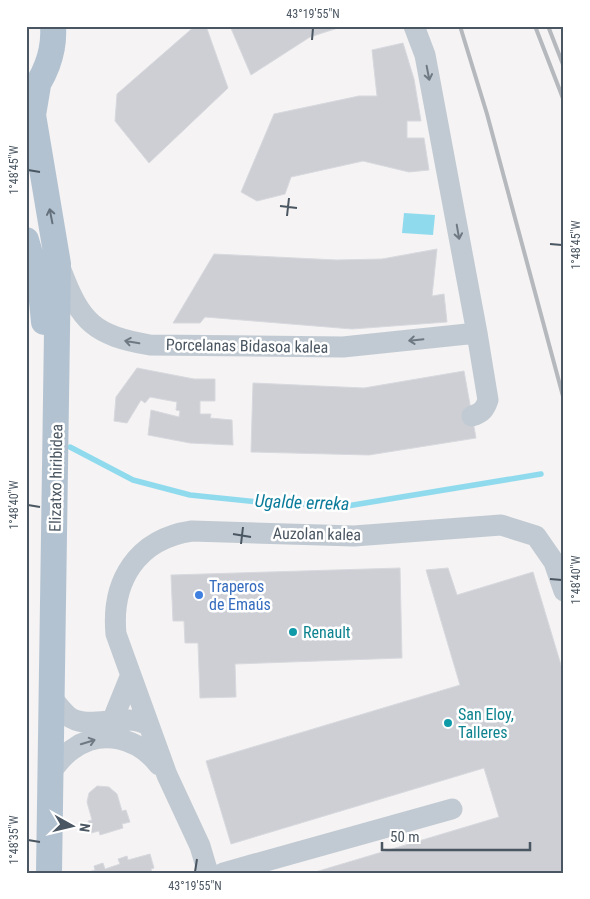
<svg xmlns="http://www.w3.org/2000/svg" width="590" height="899" viewBox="0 0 590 899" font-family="'Roboto Condensed',sans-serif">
<rect width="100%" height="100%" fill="#f5f3f3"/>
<!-- water -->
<path fill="#90daee" d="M404,213L435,215L433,235L402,233Z"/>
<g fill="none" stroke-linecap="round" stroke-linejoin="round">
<!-- stream -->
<path stroke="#90daee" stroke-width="5.5" d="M70,447L133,480L190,495L259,502L347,506L541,474"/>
</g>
<!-- building -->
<path fill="#cdcfd5" stroke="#d7d9de" d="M195,26H206L228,88L149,163L115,121L117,94Z
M230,26H344L310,37L251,75Z
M403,43L414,79L421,121H407V138H424L429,170L409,172L363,161L291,177L285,194L257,201L241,192L274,114L359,96H377L372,50Z
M437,249L432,296L444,294L447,322L352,329L205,317L200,323H173L214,254L337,260L382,259Z
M137,368L194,379H215V401H200V414H211L210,418L232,420L233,445L190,443L148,435L151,410L179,417L180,411L176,410L177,402L150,397L145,403L141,400L127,423L114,421L116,397Z
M464,371L476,438L369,455L251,452L253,383L364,388Z
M400,568L402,658L235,664L236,697L200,698L198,643H185L184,621H173L171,575Z
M448,568L457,595L533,572L564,675V873H312L499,817L484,768L231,844L206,761L460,685L426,570Z
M97,786L109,787L117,794L122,811L126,810L130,822L122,824L123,828L100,835L99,831L91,833L88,821L92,820L87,802L89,793Z
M150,854L154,868L151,869L152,873H85L95,870L94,866L103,863L105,869L120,864L118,859L127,856L128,860Z"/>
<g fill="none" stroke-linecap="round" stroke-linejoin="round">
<!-- minor -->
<path stroke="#c1cad2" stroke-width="21" d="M61,270C81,323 94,335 150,345L343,347L477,333L425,55L414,26
M472,416C482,413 485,409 488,400L477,333
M52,698C57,704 62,711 68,716C88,732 123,711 148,725
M113,719L130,677
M51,771C58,764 64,754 73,749C102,728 138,738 159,765
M208,873L200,846L167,775L116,634C111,581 137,539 192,531L354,536L501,525L536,536L554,562L564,591
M223,873L452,809"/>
<!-- major -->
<path stroke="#b3c2d1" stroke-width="26" d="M38,85L33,115L58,264L49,873
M27,99C44,79 55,53 53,26
M26,240L41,291L44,322"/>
<!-- rail -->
<path stroke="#b5b8bd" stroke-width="4" d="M460,26L487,114L564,400
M535,26L564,101
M548,26L564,67"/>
</g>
<!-- one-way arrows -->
<defs><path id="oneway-shaft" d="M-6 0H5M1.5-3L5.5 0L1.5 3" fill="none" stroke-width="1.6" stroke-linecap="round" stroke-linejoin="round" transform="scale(1.25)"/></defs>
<g stroke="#6e7983">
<use href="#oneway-shaft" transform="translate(428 73) rotate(79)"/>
<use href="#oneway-shaft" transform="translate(458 232) rotate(80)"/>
<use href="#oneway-shaft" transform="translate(416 340) rotate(174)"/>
<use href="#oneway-shaft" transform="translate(132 342) rotate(-170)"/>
<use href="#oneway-shaft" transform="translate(88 742) rotate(-17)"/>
</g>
<use stroke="#64717d" href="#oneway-shaft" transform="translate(51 216) rotate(-101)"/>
<!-- ticks -->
<path fill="none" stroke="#4a5661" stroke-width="2" d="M312,40L313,28M28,170L40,172M280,206L297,208M287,216L289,198M550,244L562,245M28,505L40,507M233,534L251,537M241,544L243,527M550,579L562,580M28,840L40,842M195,872L197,859"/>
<!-- markers -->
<circle fill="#3f7fe0" stroke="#fff" stroke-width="2" cx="199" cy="595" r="5"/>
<g fill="#0f9aa8" stroke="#fff" stroke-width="2">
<circle cx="293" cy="632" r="5"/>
<circle cx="448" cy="723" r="5"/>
</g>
<g text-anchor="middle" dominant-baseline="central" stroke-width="5" stroke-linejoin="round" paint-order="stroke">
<!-- street labels -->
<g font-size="16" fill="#4a5661" stroke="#fff">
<text transform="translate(247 346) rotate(1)">Porcelanas Bidasoa kalea</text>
<text transform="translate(56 478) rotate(-89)">Elizatxo hiribidea</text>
<text transform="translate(317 534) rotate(1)">Auzolan kalea</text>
</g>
<!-- shop labels -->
<g font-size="16" fill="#366cbe" stroke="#fff" text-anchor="start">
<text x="209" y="586">Traperos<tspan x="209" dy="18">de Emaús</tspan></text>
</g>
<!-- culture labels -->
<g font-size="16" fill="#0d838f" stroke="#fff" text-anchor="start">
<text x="303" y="632">Renault</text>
<text x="458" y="714">San Eloy,<tspan x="458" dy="18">Talleres</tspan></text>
</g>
<!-- water labels -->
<g font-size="18" font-style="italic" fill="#0c7c9b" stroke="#fff">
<text transform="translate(302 502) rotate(2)">Ugalde erreka</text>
</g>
</g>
<!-- border -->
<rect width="590" height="899" fill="none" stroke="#ffffff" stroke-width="55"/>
<!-- north arrow -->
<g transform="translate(72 826) rotate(98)" stroke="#ffffff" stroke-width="4" paint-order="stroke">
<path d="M0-4L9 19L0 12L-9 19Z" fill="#4a5661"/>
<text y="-8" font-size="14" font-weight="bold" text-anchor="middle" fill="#4a5661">N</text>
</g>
<!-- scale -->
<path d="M382 842v8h148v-8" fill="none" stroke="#4a5661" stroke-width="2.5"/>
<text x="390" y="842" font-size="15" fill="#4a5661" stroke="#ffffff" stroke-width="4" paint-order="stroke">50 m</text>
<rect x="28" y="28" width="534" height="844" fill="none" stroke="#4a5661" stroke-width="2"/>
<g font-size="12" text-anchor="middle" fill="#4a5661">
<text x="313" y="18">43°19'55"N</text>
<text transform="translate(14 170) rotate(-90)" y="4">1°48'45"W</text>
<text transform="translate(576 245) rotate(-90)" y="4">1°48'45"W</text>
<text transform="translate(14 505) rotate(-90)" y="4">1°48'40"W</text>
<text transform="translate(576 580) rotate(-90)" y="4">1°48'40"W</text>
<text transform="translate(14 840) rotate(-90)" y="4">1°48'35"W</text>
<text x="195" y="890">43°19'55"N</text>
</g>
</svg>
